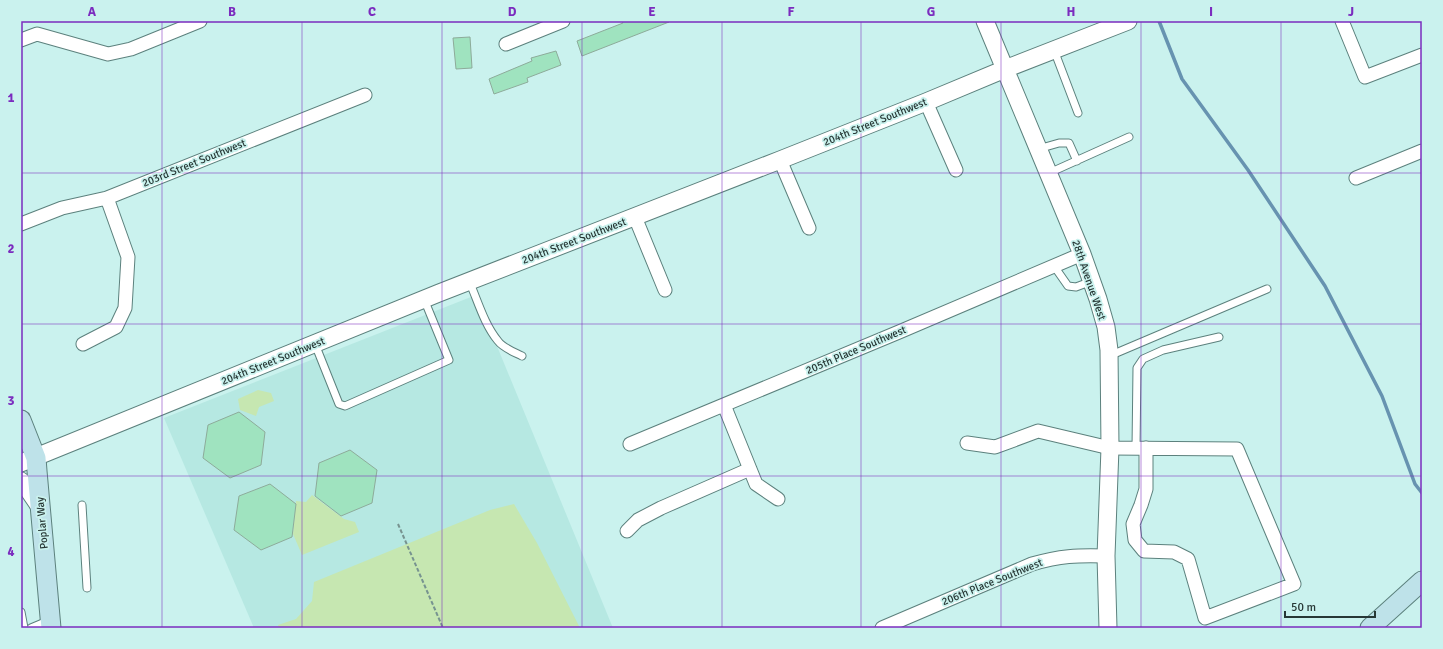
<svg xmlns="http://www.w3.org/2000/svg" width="1443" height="649" viewBox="0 0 1443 649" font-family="Signika,sans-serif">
<rect width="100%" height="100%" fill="#caf2ee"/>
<!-- built -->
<path fill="#b6e8e2" d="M476,295L613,628H254L164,418Z"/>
<!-- green -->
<path fill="#c6e7b1" d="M258,390L271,393L274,401L259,407L256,416L240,410L238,399Z
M312,495L344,519L355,522L359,532L302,555L293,534L296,501L306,502Z
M514,504L537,543L580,628H279L278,625L296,619L312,601L314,582L490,510Z"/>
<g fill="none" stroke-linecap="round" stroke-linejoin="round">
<!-- stream -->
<path stroke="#6793b0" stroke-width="3.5" d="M1159,21L1182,79L1248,170L1325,286L1382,396L1415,484L1422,493"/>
</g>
<!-- building -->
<path fill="#9fe3bf" stroke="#8dab9a" d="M622,21L669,22L582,56L577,41L623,23Z
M470,37L472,68L456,69L453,38Z
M556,51L561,65L527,78L528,82L494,94L489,79L532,61L531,58Z
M239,412L265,432L261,465L230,478L203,458L208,425Z
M350,450L377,470L372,503L341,516L315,496L319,463Z
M270,484L296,504L292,537L261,550L234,530L239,496Z"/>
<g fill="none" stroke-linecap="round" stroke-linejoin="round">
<defs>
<path id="service" d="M1054,50L1078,113
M1038,149L1059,143H1069L1077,161
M1049,173L1129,137
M1054,266L1068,286L1076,287L1092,281
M469,281C478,301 484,324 498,341C503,348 514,352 522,356
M315,344L339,404L345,406L449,360L424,299
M1109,356L1267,289
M1136,448L1137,368L1143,359L1163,350L1219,337
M82,505L87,588
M21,612L24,628
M31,628L50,620"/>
<path id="minor" d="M1342,21L1365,77L1422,55
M21,40L37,34L108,54L131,49L200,21
M506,44L563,21
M926,102L956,170
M780,160L809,228
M1356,178L1422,151
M635,217L665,290
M21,224L62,208L107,198L365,95
M83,344L116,327L125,308L128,257L107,198
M724,405L756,484L778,499
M967,443L995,447L1038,431L1110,448L1237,449L1294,584L1205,618L1188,559L1174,552L1144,551L1135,540L1133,524L1141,505L1146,489V448
M630,444L899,332L1082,254
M627,531L638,520L661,508L750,469
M882,628L1032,564C1060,556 1077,555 1106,556"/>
<path id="tertiary" d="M985,21L1082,254L1098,299L1106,327L1109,350L1110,448L1106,556L1108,628
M21,463L439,293L780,160L926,102L1005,69L1128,21
M21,481L25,485L40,507"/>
<path id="secondary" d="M21,420L36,458L37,471L51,628
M1370,628L1422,581"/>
</defs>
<!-- service casing -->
<use href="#service" stroke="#5c817d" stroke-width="9"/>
<!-- minor casing -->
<use href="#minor" stroke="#5c817d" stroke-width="15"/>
<!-- tertiary casing -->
<use href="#tertiary" stroke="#5c817d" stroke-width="19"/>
<!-- secondary casing -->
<use href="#secondary" stroke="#5c817d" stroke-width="21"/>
<!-- path -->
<path stroke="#779390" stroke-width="2" stroke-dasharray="4 2" stroke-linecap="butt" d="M398,524L443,628"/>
<!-- service -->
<use href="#service" stroke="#fff" stroke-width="7"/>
<!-- minor -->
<use href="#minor" stroke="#fff" stroke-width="13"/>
<!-- tertiary -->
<use href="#tertiary" stroke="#fff" stroke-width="17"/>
<!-- secondary -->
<use href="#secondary" stroke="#bee2e9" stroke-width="19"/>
</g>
<!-- grid -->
<path fill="none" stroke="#7b2cbf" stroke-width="1" stroke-opacity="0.55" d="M162,21V628M302,21V628M442,21V628M582,21V628M722,21V628M861,21V628M1001,21V628M1141,21V628M1281,21V628M21,173H1422M21,324H1422M21,476H1422"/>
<g text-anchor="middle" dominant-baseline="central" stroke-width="3.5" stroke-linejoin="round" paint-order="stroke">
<!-- street labels -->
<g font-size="11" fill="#273735" stroke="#caf2ee">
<text transform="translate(875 122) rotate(-22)">204th Street Southwest</text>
<text transform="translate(194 163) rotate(-22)">203rd Street Southwest</text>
<text transform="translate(574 241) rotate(-21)">204th Street Southwest</text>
<text transform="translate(1089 280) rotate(71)">28th Avenue West</text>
<text transform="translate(856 350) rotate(-23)">205th Place Southwest</text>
<text transform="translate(273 361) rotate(-22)">204th Street Southwest</text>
<text transform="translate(42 523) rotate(-95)">Poplar Way</text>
<text transform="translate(992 582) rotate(-22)">206th Place Southwest</text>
</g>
</g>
<!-- border -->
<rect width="1443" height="649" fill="none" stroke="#caf2ee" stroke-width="44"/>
<!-- scale -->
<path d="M1285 611v6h90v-6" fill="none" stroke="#273735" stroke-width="2"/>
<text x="1291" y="611" font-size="12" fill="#273735" stroke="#caf2ee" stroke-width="3" paint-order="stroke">50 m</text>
<rect x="22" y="22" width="1399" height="605" fill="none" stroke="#7b2cbf" stroke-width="1.5"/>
<g font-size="13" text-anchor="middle" font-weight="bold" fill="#7b2cbf">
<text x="92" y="16">A</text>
<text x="232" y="16">B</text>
<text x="372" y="16">C</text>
<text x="512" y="16">D</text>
<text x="652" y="16">E</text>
<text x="791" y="16">F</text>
<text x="931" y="16">G</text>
<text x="1071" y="16">H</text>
<text x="1211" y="16">I</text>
<text x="1351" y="16">J</text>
<text x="11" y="102">1</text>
<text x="11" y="253">2</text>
<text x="11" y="405">3</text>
<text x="11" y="556">4</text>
</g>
</svg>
